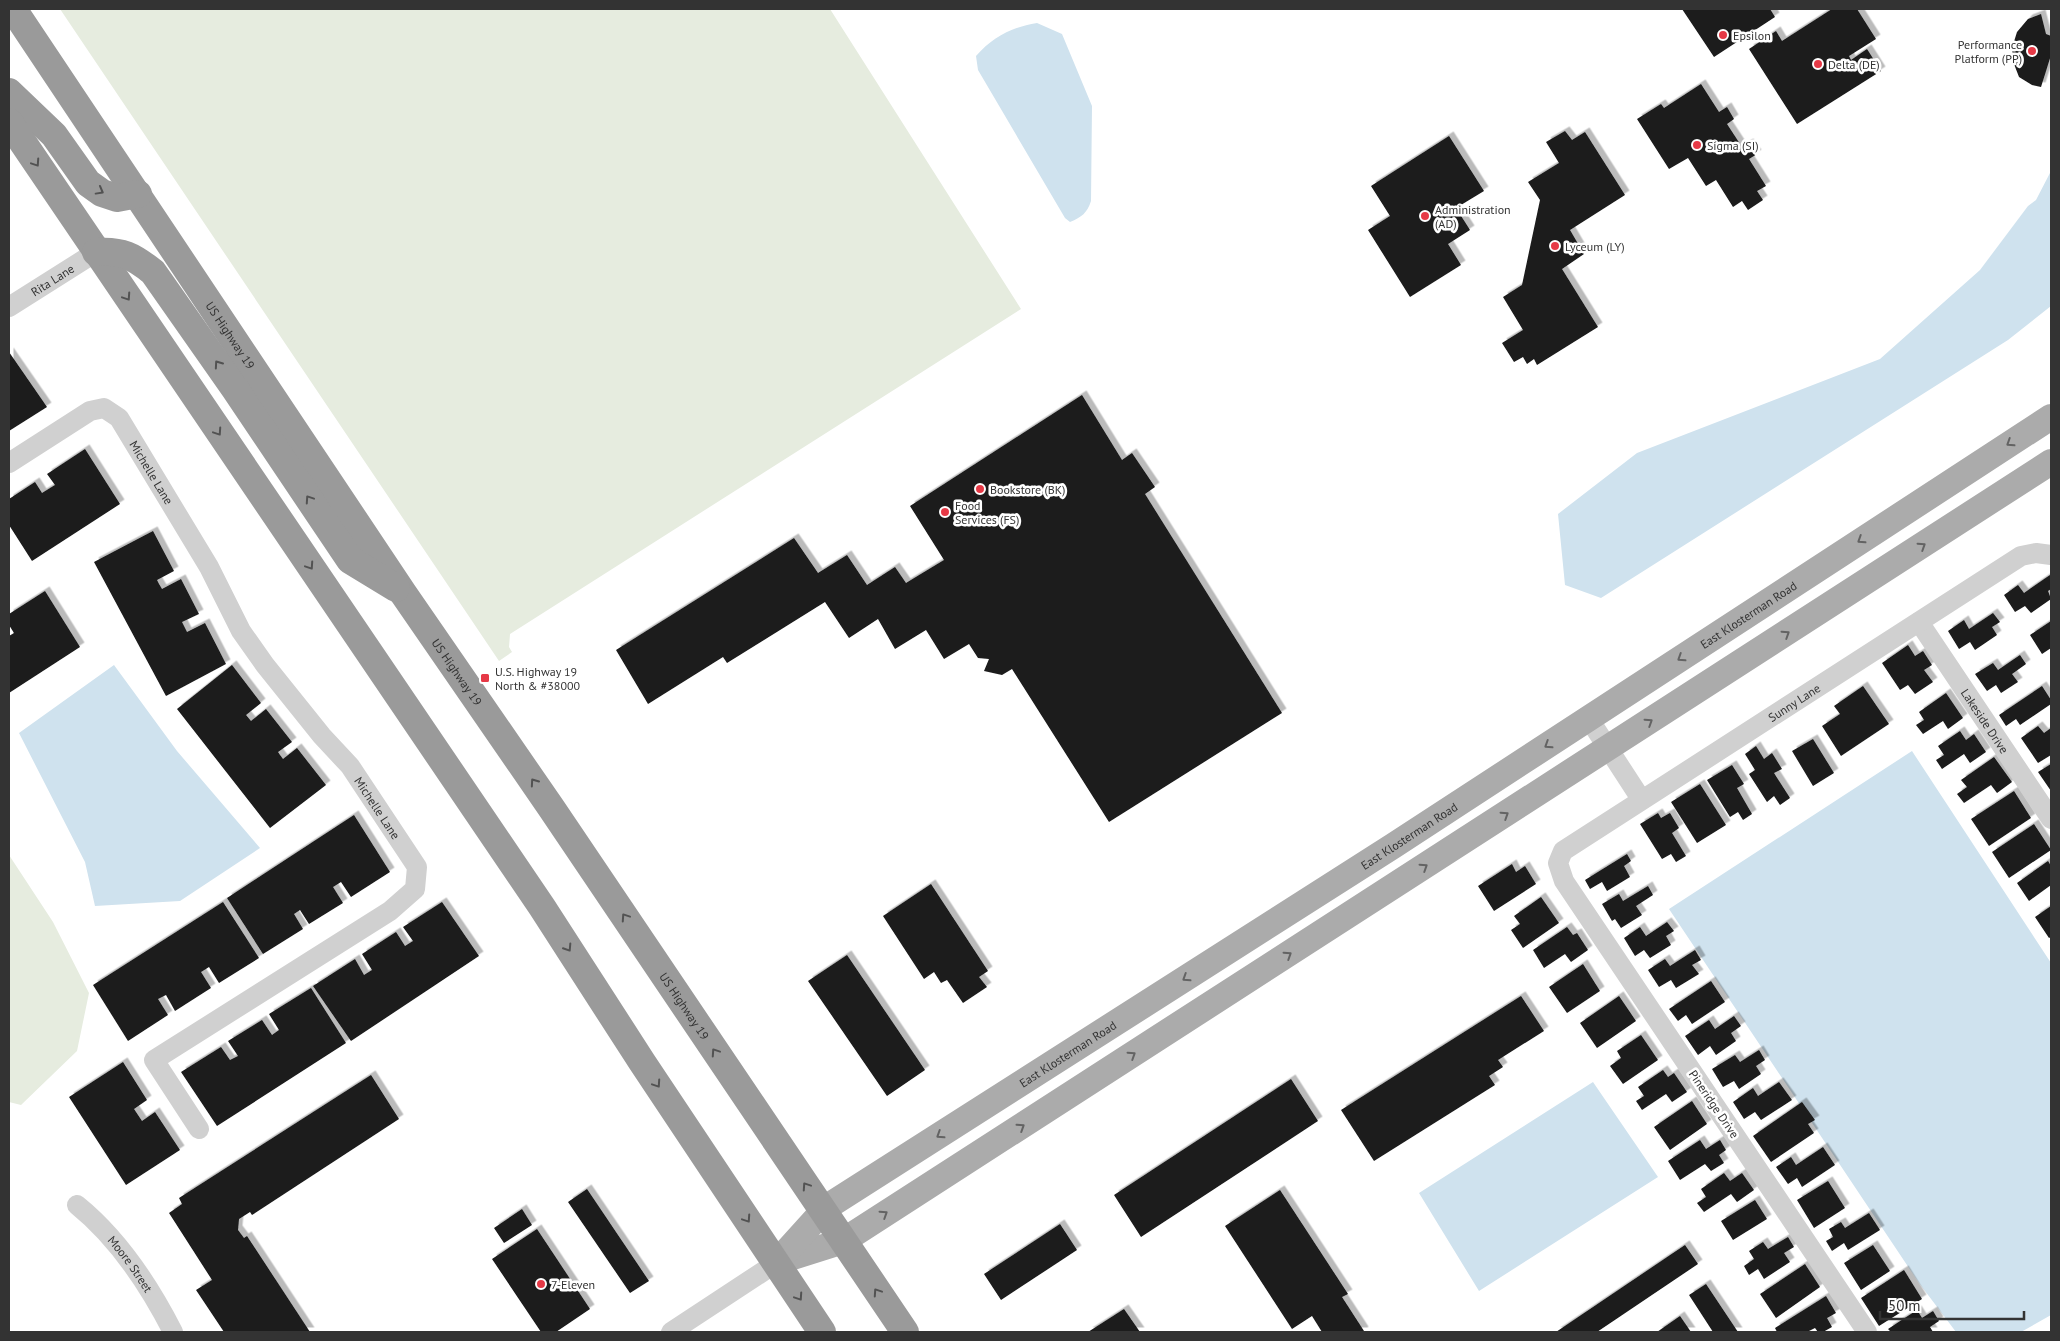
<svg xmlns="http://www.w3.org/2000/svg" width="2060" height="1341" viewBox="0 0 2060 1341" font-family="'PT Sans',sans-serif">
<defs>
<filter id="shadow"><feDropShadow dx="4.5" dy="-4.5" stdDeviation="0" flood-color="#0004"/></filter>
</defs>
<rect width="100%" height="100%" fill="#fff"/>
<!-- green -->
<path fill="#e6ecdf" d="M60,9H830L1021,309L510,634L509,647L512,652L499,661Z
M9,855L53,922L89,993L77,1051L21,1105L9,1102Z"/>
<!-- water -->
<path fill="#cfe2ee" d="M1037,23L1062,34L1092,106L1091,201C1087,213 1082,217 1070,222L1065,218L978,70L976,56C993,37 1012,27 1037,23Z
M2051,171V306L2008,340L1601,598L1565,585L1558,514L1637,453L1880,359L1980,270L2028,206L2036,200Z
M114,665L177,751L260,848L180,901L95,906L85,862L19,733Z
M1912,751L2051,963V1315L2021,1332H1956L1919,1283L1669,909Z
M1593,1082L1658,1177L1479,1291L1419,1193Z"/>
<!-- building -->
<path fill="#1a1a1a" filter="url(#shadow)" d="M1682,9H1770L1775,17L1714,57Z
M1832,9H1857L1876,39L1849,56L1851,60L1867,49L1881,71L1797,124L1749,49L1776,31L1782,41Z
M2041,14L2046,34L2051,36V55L2041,87L2032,85L2019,77L2014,64L2012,48L2017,32L2028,19Z
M1701,84L1719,112L1727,107L1734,119L1727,124L1742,147L1749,143L1757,154L1749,159L1766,186L1757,191L1763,200L1748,210L1742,201L1733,207L1716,180L1706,186L1688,158L1669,169L1637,119L1661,104L1664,108Z
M1565,131L1572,140L1585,132L1625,195L1570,230L1584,254L1562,269L1598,327L1537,365L1534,359L1527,364L1523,357L1514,362L1502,343L1523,330L1503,297L1522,285L1540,200L1528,182L1559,163L1546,142Z
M1449,136L1484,191L1456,208L1470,230L1448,244L1461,265L1410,297L1368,230L1390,216L1371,186Z
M9,352L47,407L9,431Z
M1082,395L1122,460L1132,453L1155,487L1145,494L1282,713L1109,822L1012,669L1002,675L984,671L989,659L978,658L969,644L944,659L926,630L895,649L878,619L849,638L825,602L727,663L723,657L648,704L616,650L794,538L818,573L847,555L867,585L895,567L906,583L944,560L910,506Z
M85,449L120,504L32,561L9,525V499L35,482L42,493L55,485L47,474Z
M153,531L174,571L157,580L159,584L162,589L181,579L199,614L182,622L187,632L205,623L226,664L166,696L94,562Z
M2050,575L2051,589L2048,591L2051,599L2031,613L2025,606L2015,612L2004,595L2018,585L2024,593Z
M45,591L80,647L9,693V636L14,633L9,625V614Z
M1993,613L2000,622L1992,627L1997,635L1975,650L1970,642L1959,649L1948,631L1964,620L1969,629Z
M2051,621V648L2042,654L2030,635Z
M1908,645L1915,656L1923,651L1932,665L1924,670L1933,682L1915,694L1908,685L1900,690L1882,663Z
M2020,655L2026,664L2012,674L2018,682L2001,693L1996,685L1987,691L1975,674L1993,663L1998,670Z
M232,665L261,703L246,715L251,721L266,709L292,742L278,752L280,755L283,759L297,748L326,785L270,828L177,709Z
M1863,686L1889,724L1841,756L1822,726L1840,714L1834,706Z
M2042,686L2051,700V704L2020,725L2016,719L2006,726L1999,715Z
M1946,693L1963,718L1948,729L1943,721L1923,734L1916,725L1924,720L1919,712Z
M2038,726L2044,733L2051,728V755L2038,763L2021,738Z
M1960,731L1966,740L1974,734L1986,752L1970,763L1964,754L1942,769L1936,760L1944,755L1938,746Z
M1813,739L1834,773L1813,786L1792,751Z
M1756,746L1764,759L1772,753L1782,769L1774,773L1790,798L1780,805L1774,796L1767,802L1749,774L1755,770L1745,754Z
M1994,757L2012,782L1997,793L1991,785L1964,803L1957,794L1967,787L1961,780Z
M2051,764V791L2038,772Z
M1732,765L1744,784L1737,788L1752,814L1743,820L1738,812L1730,817L1707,780Z
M1700,784L1726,825L1697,843L1671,802Z
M2014,791L2031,818L1989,846L1971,819Z
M1658,813L1661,818L1670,813L1679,828L1672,833L1686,856L1676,862L1671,854L1662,859L1640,824Z
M354,815L390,872L351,897L341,882L333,887L343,903L309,924L300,910L294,914L303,929L263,954L227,898Z
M2034,824L2051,850L2009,878L1992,852Z
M1627,854L1631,861L1624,866L1630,877L1607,891L1602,882L1590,889L1585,880Z
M2048,861L2051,866V885L2029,901L2017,883Z
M1512,864L1516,872L1525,866L1536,884L1494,911L1478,886Z
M931,884L988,971L979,977L987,987L963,1003L947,980L941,983L934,972L924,979L883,916Z
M1648,886L1653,895L1636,906L1642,915L1621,928L1615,919L1612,921L1602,904L1619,894L1623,901Z
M1541,897L1559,923L1523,948L1511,930L1520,924L1514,916Z
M223,902L259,958L219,983L209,967L201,972L211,988L175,1011L166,995L158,999L168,1015L128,1041L93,985Z
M442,902L479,956L351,1041L313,986L355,959L364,975L372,970L362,954L396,932L405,946L413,941L403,927Z
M2051,906V937L2049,938L2035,917Z
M1667,922L1674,931L1666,936L1671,945L1650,958L1644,950L1635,956L1624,938L1640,927L1646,936Z
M1567,927L1573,935L1577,933L1588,950L1571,962L1565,954L1544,968L1533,950Z
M1695,950L1701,960L1692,965L1699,974L1676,988L1671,980L1659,987L1648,970L1665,959L1670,966Z
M847,955L925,1070L887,1096L808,981Z
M1583,964L1600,991L1567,1013L1549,987Z
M1711,981L1725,1002L1692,1024L1686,1015L1678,1021L1669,1009Z
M311,988L346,1043L217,1126L181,1072L221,1047L230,1060L238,1056L228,1041L262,1020L272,1035L279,1030L269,1014Z
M1521,996L1544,1031L1498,1060L1503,1067L1489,1076L1495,1085L1374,1161L1341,1110Z
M1619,996L1636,1021L1597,1048L1580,1023Z
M1734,1016L1741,1026L1731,1033L1736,1041L1716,1055L1710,1046L1698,1055L1685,1036L1709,1020L1715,1029Z
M1641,1035L1658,1060L1623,1084L1610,1066L1621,1058L1617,1051Z
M1759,1050L1765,1060L1756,1066L1761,1074L1739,1089L1734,1081L1723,1087L1712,1069L1735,1055L1740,1062Z
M123,1062L147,1100L134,1109L142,1121L155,1112L180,1150L126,1185L69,1097Z
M1663,1070L1668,1077L1674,1073L1687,1092L1672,1102L1666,1094L1642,1110L1636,1101L1644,1096L1638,1087Z
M371,1075L399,1119L252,1215L250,1212L239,1219L238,1230L244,1238L247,1236L310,1332H224L196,1290L212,1280L169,1213L182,1204L179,1198Z
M1291,1079L1318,1121L1141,1237L1114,1195Z
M1779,1082L1792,1100L1761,1120L1755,1112L1744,1119L1733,1102L1753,1088L1758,1096Z
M1692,1101L1707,1124L1670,1150L1654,1127Z
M1802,1102L1815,1120L1808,1124L1814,1133L1771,1162L1753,1136Z
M1700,1140L1706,1149L1720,1140L1726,1150L1719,1155L1724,1163L1711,1171L1705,1164L1680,1180L1668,1161Z
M1823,1147L1835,1165L1802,1187L1797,1178L1788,1184L1776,1167L1791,1157L1796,1165Z
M1724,1173L1730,1181L1742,1173L1754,1190L1737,1202L1731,1194L1704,1212L1697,1203L1706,1197L1701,1189Z
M1828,1181L1845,1208L1814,1228L1797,1200Z
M587,1189L649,1281L630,1293L568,1202Z
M1280,1190L1348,1294L1342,1297L1364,1331L1363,1332H1322L1312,1316L1292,1329L1225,1226Z
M1755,1200L1767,1219L1733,1240L1721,1221Z
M522,1209L532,1225L504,1243L494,1228Z
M1869,1213L1880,1230L1848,1250L1844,1243L1832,1251L1826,1241L1833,1237L1829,1229L1841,1222L1845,1228Z
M1060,1224L1077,1250L1001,1300L984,1274Z
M537,1229L590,1309L556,1332H541L492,1259Z
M1788,1237L1794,1247L1784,1253L1790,1262L1764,1279L1758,1269L1749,1275L1744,1266L1754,1259L1749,1251L1763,1242L1768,1249Z
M1685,1245L1698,1264L1597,1332H1556Z
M1873,1245L1890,1271L1861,1290L1844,1263Z
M1805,1264L1820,1287L1776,1318L1760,1294Z
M1904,1270L1922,1299L1879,1326L1861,1298Z
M1706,1284L1738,1332H1713L1689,1295Z
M1826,1296L1836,1313L1827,1318L1832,1327L1823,1332H1818L1815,1328L1807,1332H1777L1775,1328Z
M1124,1309L1140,1332H1088Z
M1917,1310L1922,1318L1933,1311L1939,1321L1930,1327L1933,1332H1891L1888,1329Z
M1680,1316L1691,1332H1657Z"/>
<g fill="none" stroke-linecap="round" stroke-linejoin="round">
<!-- minor -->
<g stroke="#d0d0d0" stroke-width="20">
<path id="s1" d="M9,307L96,252"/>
<path id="s2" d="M9,463L90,411L104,408L119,418L209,567L241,631L265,665L322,736L350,766L417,867L415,889L390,911L154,1060L199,1129"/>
<path id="s3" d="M1919,622L2051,819"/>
<path d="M1589,719L1641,799"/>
<path id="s4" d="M77,1205C119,1239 149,1285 173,1332"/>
<path d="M671,1332L776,1263"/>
<path id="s5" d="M1867,1332L1564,881L1558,863L1563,851L2021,556L2036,553L2051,555"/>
</g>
<!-- major -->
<g stroke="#ababab" stroke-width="26">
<path d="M777,1262L843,1241L2051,462"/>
<path id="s6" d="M776,1263L823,1211L830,1205L1393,846L2051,417"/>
</g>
<!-- highway -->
<g stroke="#9a9a9a" stroke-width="28">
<path id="s7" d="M13,9L403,593L552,809L905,1332"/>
<path d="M9,92L54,135L88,183L102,193L117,198L138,194"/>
<path d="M9,122L542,907L642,1062L822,1332"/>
<path d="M96,252C122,250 133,256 153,272L235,389L350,560L396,588"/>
</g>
</g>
<!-- one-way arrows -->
<defs><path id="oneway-chevron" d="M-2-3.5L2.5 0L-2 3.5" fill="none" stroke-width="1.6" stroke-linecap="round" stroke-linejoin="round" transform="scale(1.25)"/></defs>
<g stroke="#525252">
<use href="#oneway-chevron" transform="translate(36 163) rotate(56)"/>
<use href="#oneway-chevron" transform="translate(100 191) rotate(29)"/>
<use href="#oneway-chevron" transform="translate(127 297) rotate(56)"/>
<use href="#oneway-chevron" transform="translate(218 364) rotate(-125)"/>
<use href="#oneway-chevron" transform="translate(218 432) rotate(56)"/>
<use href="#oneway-chevron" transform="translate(309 499) rotate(-124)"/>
<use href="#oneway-chevron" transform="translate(310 566) rotate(56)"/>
<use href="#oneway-chevron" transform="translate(534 782) rotate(-125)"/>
<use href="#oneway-chevron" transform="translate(625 917) rotate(-124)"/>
<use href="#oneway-chevron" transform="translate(568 948) rotate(57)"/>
<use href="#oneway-chevron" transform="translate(715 1052) rotate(-124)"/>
<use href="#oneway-chevron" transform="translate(657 1084) rotate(56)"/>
<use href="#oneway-chevron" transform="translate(806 1186) rotate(-124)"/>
<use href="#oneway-chevron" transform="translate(747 1219) rotate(56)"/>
<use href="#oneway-chevron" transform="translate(877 1292) rotate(-124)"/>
<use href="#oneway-chevron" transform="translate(799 1297) rotate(56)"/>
</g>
<g stroke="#636363">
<use href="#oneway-chevron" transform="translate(2010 443) rotate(147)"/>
<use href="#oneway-chevron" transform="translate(1861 540) rotate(147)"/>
<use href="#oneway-chevron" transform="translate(1922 546) rotate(-33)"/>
<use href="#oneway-chevron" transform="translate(1786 634) rotate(-33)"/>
<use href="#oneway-chevron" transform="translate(1681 658) rotate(147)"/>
<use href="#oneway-chevron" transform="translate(1649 722) rotate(-33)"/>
<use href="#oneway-chevron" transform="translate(1548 745) rotate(147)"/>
<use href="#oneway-chevron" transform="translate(1505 815) rotate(-33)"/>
<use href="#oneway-chevron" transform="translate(1424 867) rotate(-33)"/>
<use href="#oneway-chevron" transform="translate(1288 955) rotate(-33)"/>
<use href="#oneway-chevron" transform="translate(1186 978) rotate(147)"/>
<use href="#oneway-chevron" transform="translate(1132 1055) rotate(-33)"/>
<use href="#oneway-chevron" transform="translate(1021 1127) rotate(-33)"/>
<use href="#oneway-chevron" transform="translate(940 1135) rotate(147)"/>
<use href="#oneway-chevron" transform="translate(884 1214) rotate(-33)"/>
</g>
<!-- markers -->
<g fill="#e63946" stroke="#fff" stroke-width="2">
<circle cx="1723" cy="35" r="5"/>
<circle cx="2032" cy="51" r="5"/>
<circle cx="1818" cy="64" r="5"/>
<circle cx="1697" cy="145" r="5"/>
<circle cx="1425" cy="216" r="5"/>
<circle cx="1555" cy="246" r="5"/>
<circle cx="980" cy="489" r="5"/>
<circle cx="945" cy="512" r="5"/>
<rect x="480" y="673" width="10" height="10" rx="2.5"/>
<circle cx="541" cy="1284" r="5"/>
</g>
<g text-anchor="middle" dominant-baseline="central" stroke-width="5" stroke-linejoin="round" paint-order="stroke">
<!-- poi labels -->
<g font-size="12" fill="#333" stroke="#fff" text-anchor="start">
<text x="1733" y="35">Epsilon</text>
<text x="2022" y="44" text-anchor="end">Performance<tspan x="2022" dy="14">Platform (PP)</tspan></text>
<text x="1828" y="64">Delta (DE)</text>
<text x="1707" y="145">Sigma (SI)</text>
<text x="1435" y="209">Administration<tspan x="1435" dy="14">(AD)</tspan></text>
<text x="1565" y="246">Lyceum (LY)</text>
<text x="990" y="489">Bookstore (BK)</text>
<text x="955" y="505">Food<tspan x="955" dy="14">Services (FS)</tspan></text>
<text x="495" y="671">U.S. Highway 19<tspan x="495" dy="14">North &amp; #38000</tspan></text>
<text x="551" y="1284">7-Eleven</text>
</g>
<!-- street labels -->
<g font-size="12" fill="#333" stroke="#fff">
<text stroke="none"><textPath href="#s1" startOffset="51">Rita Lane</textPath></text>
<text stroke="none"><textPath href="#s7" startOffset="392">US Highway 19</textPath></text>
<text stroke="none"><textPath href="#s2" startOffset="192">Michelle Lane</textPath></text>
<text stroke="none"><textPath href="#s6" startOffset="1171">East Klosterman Road</textPath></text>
<text stroke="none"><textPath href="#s7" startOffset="798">US Highway 19</textPath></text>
<text stroke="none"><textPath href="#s5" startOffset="850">Sunny Lane</textPath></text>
<text stroke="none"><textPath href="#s3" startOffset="119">Lakeside Drive</textPath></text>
<text stroke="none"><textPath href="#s2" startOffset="598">Michelle Lane</textPath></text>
<text stroke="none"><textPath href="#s6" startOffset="766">East Klosterman Road</textPath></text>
<text stroke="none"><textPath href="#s7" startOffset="1202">US Highway 19</textPath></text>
<text stroke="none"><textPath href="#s6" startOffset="361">East Klosterman Road</textPath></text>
<text transform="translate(1714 1104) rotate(56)">Pineridge Drive</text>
<text stroke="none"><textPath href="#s4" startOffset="80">Moore Street</textPath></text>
</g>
</g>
<!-- border -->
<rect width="2060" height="1341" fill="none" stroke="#333333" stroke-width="20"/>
<!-- scale -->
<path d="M1880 1311v8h144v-8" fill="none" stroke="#333333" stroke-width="2.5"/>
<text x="1888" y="1311" font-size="15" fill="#333333" stroke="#ffffff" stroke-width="4" paint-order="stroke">50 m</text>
</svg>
